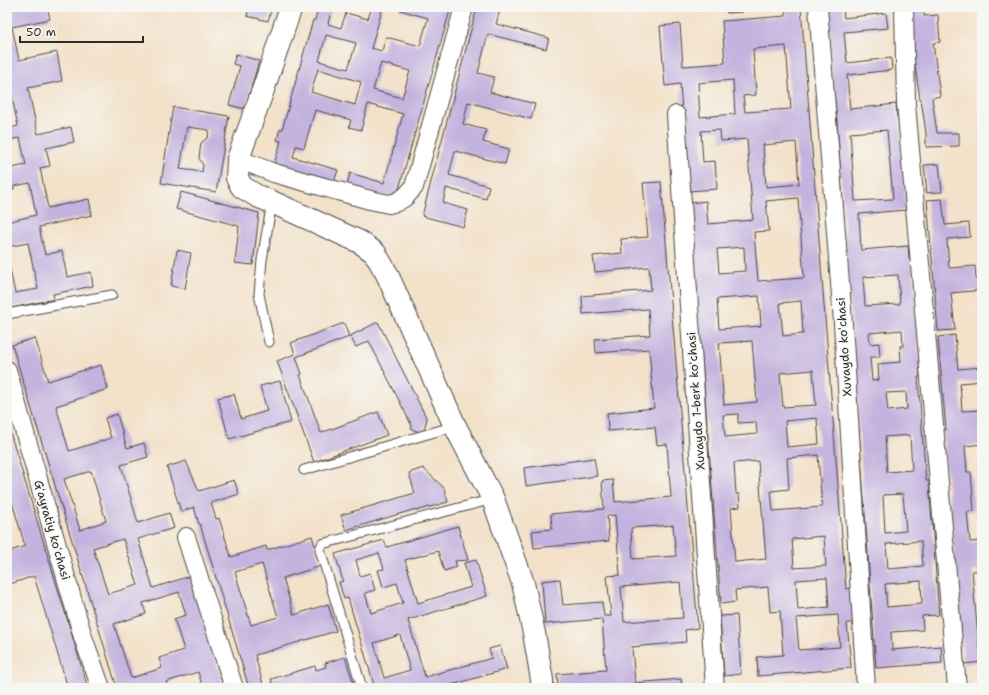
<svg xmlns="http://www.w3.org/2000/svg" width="989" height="695" viewBox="0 0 989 695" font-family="'Shantell Sans',sans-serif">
<rect width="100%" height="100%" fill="#f6f6f2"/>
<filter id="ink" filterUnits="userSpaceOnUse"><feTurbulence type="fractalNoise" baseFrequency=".025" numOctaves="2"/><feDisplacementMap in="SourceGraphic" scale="8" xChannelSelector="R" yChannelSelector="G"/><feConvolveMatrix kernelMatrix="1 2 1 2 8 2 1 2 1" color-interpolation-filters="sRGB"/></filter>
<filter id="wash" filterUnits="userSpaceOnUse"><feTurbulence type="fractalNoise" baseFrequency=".012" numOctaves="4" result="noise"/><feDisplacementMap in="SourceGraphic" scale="16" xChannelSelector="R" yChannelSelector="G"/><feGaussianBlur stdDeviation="0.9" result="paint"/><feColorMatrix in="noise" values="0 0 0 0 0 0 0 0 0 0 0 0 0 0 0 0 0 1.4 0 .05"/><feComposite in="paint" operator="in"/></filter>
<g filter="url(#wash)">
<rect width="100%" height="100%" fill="#f3e1c9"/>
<g id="blocks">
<!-- building -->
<path fill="#c4b3de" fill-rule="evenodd" d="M20,7H47L50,19L12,27L19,60L57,52L62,81L28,88L38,134L71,127L74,142L46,148L50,166L40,168L48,208L89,199L92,215L39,227L45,255L62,251L67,277L91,272L93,286L53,294L54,299L7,309V255L15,293L38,289L28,243L7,247V222L36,215L30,183L14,186V189L7,191V169L26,165L20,138L7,140V129L18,126L11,93L7,94V10Z
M249,7H272L268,21L247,16Z
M318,7H332L328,24L341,28L346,13L368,19L372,7H383L371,48L382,51L386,37L420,46L428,18L400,10L401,7H451L396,199L347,185L350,173L384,183L403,114L368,104L361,130L349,127L351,120L315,110L304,148L296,146L293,157L338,170L334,182L274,165L281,141L277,140L280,129L282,130L313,20H315ZM326,35L356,43L348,69L319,61ZM381,63L410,71L402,98L373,90ZM318,69L361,82L355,105L311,92Z
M477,7H501L496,24L549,38L546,49L488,34L478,73L494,77L490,92L535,104L531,119L468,102L463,124L486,130L483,142L509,149L505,164L455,151L449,175L489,186L486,199L446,188L443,203L468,210L463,227L422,216Z
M726,7H741L742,12L727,13Z
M785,7H801L846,589L852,588L855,623H847L851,668L758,676L757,657L783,655L780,611L770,612L768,587L735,590L736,602L721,604L690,203L706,201L708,224L753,220L747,139L721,141L720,130L701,131L703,162L715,161L717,189L688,191L680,84L665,86L660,26L680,24L683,66L725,63L722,21L786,16ZM786,46L791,109L745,112L743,96L756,95L753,49ZM733,80L735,114L700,117L698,83ZM796,142L799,184L766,187L763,145ZM798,198L804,278L758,281L754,232L769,231L766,201ZM744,247L745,271L719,273L717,249ZM759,296L761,326L719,329L717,299ZM801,301L803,334L783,336L780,303ZM752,341L757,402L724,405L719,343ZM813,370L816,405L783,407L780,373ZM738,414V423L756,422L757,434L725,437L723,415ZM817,418L819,444L787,447L785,421ZM818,455L822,507L773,511L771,491L789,489L787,458ZM758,461L766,559L735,562L731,508L740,507L739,494H736L734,463ZM824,536L826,566L794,568L792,539ZM827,578L829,607L798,610L796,580ZM838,615L840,647L799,650L796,618Z
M825,7H843L844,18L886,13L888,28L844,32L847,63L891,58L892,70L847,75L850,109L896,104L897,117L899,116L906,210L859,214L861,250L908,246L909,259H912L919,344H918L920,377H918L926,481H929L939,615L922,616L923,630L891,632L892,650L941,646L942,663L876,668L837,121ZM887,130L893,199L855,201L850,133ZM898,275L900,304L865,306L863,277ZM902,330L903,346H900L901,362L878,364L879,380L872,381L870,357H880L879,343L870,344L869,333ZM906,392L907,409L888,411L886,393ZM910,435L912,470L887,472L885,437ZM903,494L906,531L885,533L883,495ZM921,541L923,566L888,569L886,544ZM921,581L922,604L887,607L885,584Z
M909,7H924V16L938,15L940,42L933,43L940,96L932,98L937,133H959V146L926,147V133L921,99H920L910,31Z
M236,54L259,61L245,109L229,105L240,66L233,64Z
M173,107L229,116L216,192L161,183ZM187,127L209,130L208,137L201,143L199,158L203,165L202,172L180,169Z
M939,164L942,192L927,193L924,165Z
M661,182L698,628L685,630L686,642L632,647L635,683L681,679L682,688H616V685L580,688H558L557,674L606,670L602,619L545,624L542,581L560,579L563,605L602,602L604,616H611L607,576L620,575L615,515L607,516L609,541L534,548L532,531L552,529L551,514L604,509L602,481L613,480L615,502L671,497L667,444L657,445L655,427L608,431L607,413L654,408L649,349L596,353L595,339L650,335L648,309L583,314L582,296L651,290L649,267L595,272L593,256L622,253L621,239L648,237L643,183ZM673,525L676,556L633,559L631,528ZM680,582L683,618L624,622L621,587Z
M181,192L259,213L253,265L235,263L239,226L176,209Z
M942,199L945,225L969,223L970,237L947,239L949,268L975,266L976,279H982V290L951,293L955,330L938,331L927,200Z
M177,250L191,253L185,289L171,286Z
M378,322L427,419L423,433L411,429L412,426L369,341L356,347L350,336Z
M344,323L349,337L296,357L302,374L300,375L321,433L378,412L387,435L314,462L277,361L295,354L291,343Z
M955,335L958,369L982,367V381L960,383L962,411L982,410V444L965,446L967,472H971L974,511L967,512L970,542L982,541V570L972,571L979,647H982V662L964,664L943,430H946L938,337Z
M35,338L48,381L101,365L108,389L56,406L69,451L111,438L105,418L117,414L127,448L144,443L148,457L121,465L138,523L169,513L174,528L138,539L153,588L190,576L224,688H203L198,672L166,682L168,688H155L154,684L141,688H117L12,345ZM91,471L106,521L80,530L64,479ZM123,539L138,585L108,594L93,548ZM179,592L186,615L174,619L184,650L159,658L162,668L131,678L114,624L146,614L143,603Z
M280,381L291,422L229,439L218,398L234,394L241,419L267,411L260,386Z
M7,422L88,688H68L34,576L7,585V552L25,546L7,485Z
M594,458L597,476L526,486L524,468Z
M186,461L199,491L234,480L239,494L211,503L216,519L219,518L231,557L266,546L267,550L312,536L321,566L283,578L294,615L328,604L336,631L255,655L264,688H249L200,524H199L194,507L181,512L167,467ZM262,564L278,617L251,625L235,572Z
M423,468L444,488L448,502L416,511V509L346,530L341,515L415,493L409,473Z
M458,526L468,560L455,561L457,567L444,571L438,551L405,560L418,603L471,587L464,563L476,560L487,596L408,620L425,677L492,658L489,649L500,646L507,669L441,688H375L348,598L344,599L339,582L343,581L335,554L384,540L387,547ZM379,553L384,569L378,570L383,587L397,583L403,603L371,613L365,593L375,590L370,573L360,576L356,560ZM400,635L410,670L384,678L374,643Z
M737,615L741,674L724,676L720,616Z
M345,657L355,688H274L271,679L315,666L316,670L326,667L325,663Z
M7,662H8L12,688H7Z"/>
</g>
</g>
<g filter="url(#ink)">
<use href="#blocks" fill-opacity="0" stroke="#494643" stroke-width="1"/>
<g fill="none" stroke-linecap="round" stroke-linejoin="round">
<defs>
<path id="service" d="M7,314L112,295
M269,342L259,294L262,260L272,202
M304,470L455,426
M362,688L320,550L322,544L493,499"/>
<path id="minor" d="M818,7L842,308L866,688
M904,7L906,104L957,688
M676,115L715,688
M238,159L274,173L370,200L389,204L397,202L405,197L414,187L464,7
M7,370L83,637L101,688
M186,537L234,688"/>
<path id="tertiary" d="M291,7L263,90L238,159L237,178L242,187L257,196L272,202L360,242L375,253L387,274L455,426L493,499L523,583L534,633L542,680V688"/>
</defs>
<!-- service casing -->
<use href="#service" stroke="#494643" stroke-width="11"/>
<!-- minor casing -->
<use href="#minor" stroke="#494643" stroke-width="20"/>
<!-- tertiary casing -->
<use href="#tertiary" stroke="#494643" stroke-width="24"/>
<!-- service -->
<use href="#service" stroke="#fff" stroke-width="9"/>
<!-- minor -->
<use href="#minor" stroke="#fff" stroke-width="18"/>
<!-- tertiary -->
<use href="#tertiary" stroke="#fff" stroke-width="22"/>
</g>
</g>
<g text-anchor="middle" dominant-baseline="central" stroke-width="3" stroke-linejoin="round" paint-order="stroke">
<!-- street labels -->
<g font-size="12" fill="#2b2b2b" stroke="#f6f6f2">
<text transform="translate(844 347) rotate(-94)">Xuvaydo koʻchasi</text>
<text transform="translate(696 401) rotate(-94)">Xuvaydo 1-berk koʻchasi</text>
<text transform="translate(52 530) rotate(74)">Gʻayratiy koʻchasi</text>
</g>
</g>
<!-- margin -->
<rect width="989" height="695" fill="none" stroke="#f6f6f2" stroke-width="24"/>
<!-- scale -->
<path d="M20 36v6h123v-6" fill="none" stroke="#2b2b2b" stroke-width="2"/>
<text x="26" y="36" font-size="12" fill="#2b2b2b" stroke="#f6f6f2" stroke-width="3" paint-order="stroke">50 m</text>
</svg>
